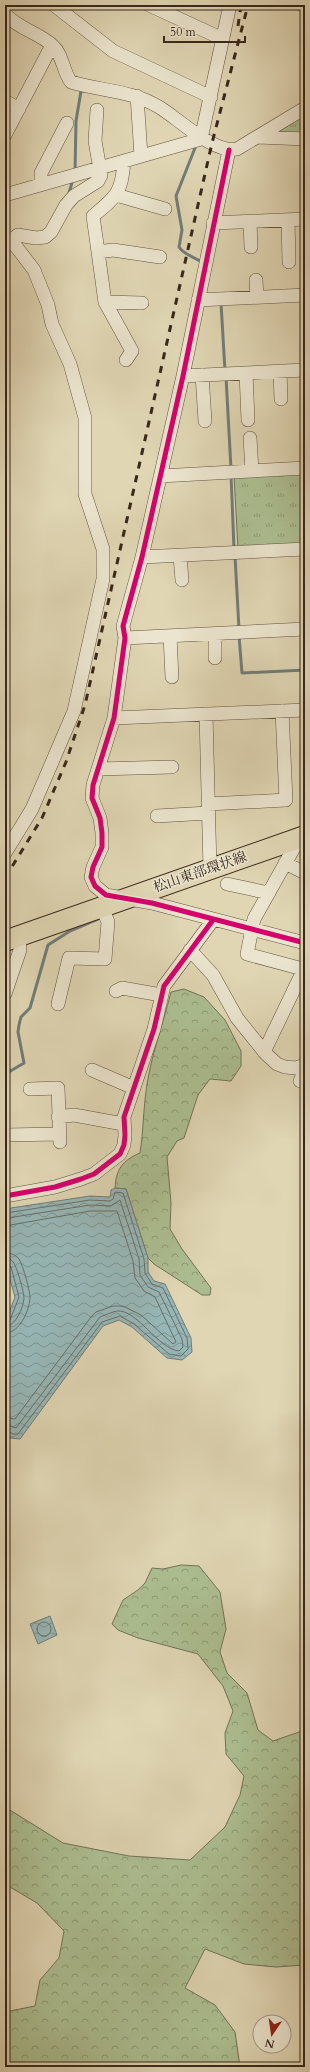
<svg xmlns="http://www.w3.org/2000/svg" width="310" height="2072" viewBox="0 0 310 2072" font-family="Cardo,'Noto Serif JP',serif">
<defs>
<pattern id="grass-tufts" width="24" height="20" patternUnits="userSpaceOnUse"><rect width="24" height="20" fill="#acbf92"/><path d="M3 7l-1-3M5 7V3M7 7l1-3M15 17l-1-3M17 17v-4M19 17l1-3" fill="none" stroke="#8d9b76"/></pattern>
<pattern id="forest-crowns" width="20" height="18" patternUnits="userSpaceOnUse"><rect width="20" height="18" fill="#acbf92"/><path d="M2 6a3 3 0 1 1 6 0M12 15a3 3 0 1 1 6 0" fill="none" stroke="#8d9b76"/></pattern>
<pattern id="water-waves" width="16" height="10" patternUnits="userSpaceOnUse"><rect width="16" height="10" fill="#97b7b7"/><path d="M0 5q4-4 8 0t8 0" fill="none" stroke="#7c9594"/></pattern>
</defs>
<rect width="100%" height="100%" fill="#e0d6b4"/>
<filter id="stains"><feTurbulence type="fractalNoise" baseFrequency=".005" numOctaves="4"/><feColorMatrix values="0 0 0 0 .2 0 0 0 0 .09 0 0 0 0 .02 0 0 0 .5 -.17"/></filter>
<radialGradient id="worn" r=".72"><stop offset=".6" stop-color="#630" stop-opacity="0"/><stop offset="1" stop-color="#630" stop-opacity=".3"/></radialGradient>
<!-- grass -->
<path fill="url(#grass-tufts)" stroke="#727356" d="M305,112V135L280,133L277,128Z
M305,471V545L238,549L234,475Z"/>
<!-- forest -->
<path fill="url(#forest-crowns)" stroke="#727356" d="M184,989L204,997L225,1020L241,1051V1066L231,1081L210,1079L198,1095L184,1138L177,1141L167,1157L171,1203L170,1229L182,1249L211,1288L210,1295H202L154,1264L148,1258L126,1189L115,1188C116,1169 123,1160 140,1153C143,1135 143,1118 145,1100C148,1064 162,1028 171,992Z
M181,1565L199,1566L220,1592L226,1629L220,1652L227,1673L247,1693L258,1730L273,1741L305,1730V1965L276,1967L244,1964L205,1949L185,1988L215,2005L235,2032L240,2067H5V2012L35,2006L40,1980L59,1958L64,1931L37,1903L5,1884V1807L63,1843L129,1856L190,1860L225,1827L240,1795L244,1776L226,1754L225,1733L233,1711L223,1686L198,1654L138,1638L118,1630L112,1624L123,1600L138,1590L145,1583L152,1568L163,1569Z"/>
<!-- water -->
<path fill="url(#water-waves)" stroke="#717d79" d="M115,1188L126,1189L148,1258V1272L154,1281L165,1284L191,1338L192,1352L182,1360L167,1358L132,1327L119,1320L103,1326L20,1439L10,1438L6,1432L5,1420V1323L15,1297L5,1262V1212L11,1208L90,1196L110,1197L111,1190Z
M50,1616L57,1635L38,1644L30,1624Z"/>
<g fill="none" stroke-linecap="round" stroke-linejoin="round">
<!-- shore -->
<path stroke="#686f69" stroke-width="1" d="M5,1215L12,1212L90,1200L110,1201L113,1199L115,1192L123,1193L144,1259L145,1273L152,1284L163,1288L187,1338L188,1349L181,1356L169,1354L134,1324L120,1316L102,1322L18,1434H13L5,1429
M5,1220L14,1217L90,1205L111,1206L120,1200L139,1259L140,1275L148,1287L159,1292L182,1339L183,1347L179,1351C158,1349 137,1309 117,1311C112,1312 105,1315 100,1317L16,1428L5,1424
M5,1226L90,1211H117L133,1261L135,1278L144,1291L155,1297L176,1342L173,1344L141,1315L123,1306H113L96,1312L91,1317L15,1419L5,1418
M5,1253C10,1253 15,1254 19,1259C23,1265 30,1291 30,1298C29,1311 20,1333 5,1333
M5,1259C8,1259 11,1259 13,1262C17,1266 24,1293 24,1298C23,1308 16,1326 5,1327
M5,1264L11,1267L19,1297L10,1320L5,1322
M37 1629a7 7 0 1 1 14 0a7 7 0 1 1-14 0Z"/>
<!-- stream -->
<path stroke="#717d79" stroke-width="3" d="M194,145L195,148L176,196L182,230L179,247C184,255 195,257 203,263
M75,172L76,121L81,91H84
M69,193L73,179
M221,303L225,371
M226,377L231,469
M231,474L234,549
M235,556L239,629
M239,636L242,673L305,670
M5,1087L7,1073L24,1063L18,1032L19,1025L21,1017L30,1008L48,945L70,931L98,919"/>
<defs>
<path id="minor" d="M54,5L113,51L211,97
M149,5L223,39
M302,5L305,6
M5,14C20,30 40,33 53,46C63,55 63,72 71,82C101,91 131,90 159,107C179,119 214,154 237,149L305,108
M137,96L141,156
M5,101L19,109
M5,135L52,45
M258,137L305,139
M201,139L230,5
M229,150L183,376L142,557L123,626L125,638L114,718L93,785L92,798L100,818L102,833V847L93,867L91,877L95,886L106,895L152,903L305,943
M124,161C122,193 116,197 93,216L105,302L132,351L126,360
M41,185V173L67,123
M5,195L201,139
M116,195L165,209
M288,220L289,262
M250,222L251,247
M213,223L305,219
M5,237L11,240L34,270L48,305L52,324L70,364L85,418V494L103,549V579L74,711L32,809L5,853
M11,240L18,235L36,238L45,237L51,232L66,205L74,196L98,181L101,175L95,141L97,110
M98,252L113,250L160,257
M256,280L257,297
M198,300L305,295
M105,302L142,303
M280,371L281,399
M246,373L248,420
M202,375L205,421
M183,376L305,370
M250,438L252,471
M160,476L305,468
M180,556L182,580
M142,557L305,549
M215,634V658
M170,636L172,677
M125,638L305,629
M206,714L210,869
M114,718L305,710
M98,769L172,767
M208,804L286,800L282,711
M157,816L208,813
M285,863L305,873
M227,884L269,893
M190,950L213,975L237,1018L266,1054L277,1064L285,1067L296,1068L305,1065
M116,991L122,988L161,995
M5,994L20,950L19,937
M58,1004L69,958L105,959L108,922L102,907
M264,1052L301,975V970L299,968L247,954L254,919L300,837
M92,1070L134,1088
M300,1081L305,1070
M30,1089L58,1088L60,1142
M58,1117L74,1115L123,1124
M5,1135L59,1134
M5,1196L55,1187L81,1179L94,1174L120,1154L124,1145L125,1135L124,1117L154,1029L164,986L213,920"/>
<path id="primary" d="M5,941L305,836"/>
</defs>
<!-- minor casing -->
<use href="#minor" stroke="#625341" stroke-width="14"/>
<!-- primary casing -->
<use href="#primary" stroke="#38271b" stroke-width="22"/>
<!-- minor -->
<use href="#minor" stroke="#ebe4ce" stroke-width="13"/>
<!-- primary -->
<use href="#primary" stroke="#e0d6b4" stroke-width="20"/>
<!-- rail -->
<path stroke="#38271b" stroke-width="3" stroke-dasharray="7 7" stroke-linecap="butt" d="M238,26L241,5
M5,878L42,818L66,762L85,705L212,143L248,5"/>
<defs>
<path id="cycleway" d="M229,150L183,376L142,557L123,626L125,638L114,718L93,785L92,798L100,818L102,833V847L93,867L91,877L95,886L106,895L152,903L305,943
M5,1196L55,1187L81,1179L94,1174L120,1154L124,1145L125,1135L124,1117L154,1029L164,986L213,920"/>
</defs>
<!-- cycleway casing -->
<use href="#cycleway" stroke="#ebe4ce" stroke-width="8"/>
<!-- cycleway -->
<use href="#cycleway" stroke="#d6006c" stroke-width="5"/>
</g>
<g text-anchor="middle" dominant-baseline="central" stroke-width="3" stroke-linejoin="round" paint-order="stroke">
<!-- street labels -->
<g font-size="14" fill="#38271b" stroke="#ebe4ce">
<text transform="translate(200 872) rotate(-19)">松山東部環状線</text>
</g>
</g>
<!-- margin -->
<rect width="310" height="2072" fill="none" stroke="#e0d6b4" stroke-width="20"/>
<rect x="6" y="6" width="298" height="2060" fill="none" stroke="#38271b" stroke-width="2"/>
<rect x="10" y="10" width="290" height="2052" fill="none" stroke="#38271b"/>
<!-- north arrow -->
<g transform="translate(272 2034) rotate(193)"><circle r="19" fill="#ebe4ce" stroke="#a39886"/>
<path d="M0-3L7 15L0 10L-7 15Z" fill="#8f2418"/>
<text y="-6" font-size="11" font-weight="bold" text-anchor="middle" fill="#38271b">N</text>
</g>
<!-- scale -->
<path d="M164 36v6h81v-6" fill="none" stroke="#38271b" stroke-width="2"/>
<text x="170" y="36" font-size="12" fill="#38271b" stroke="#ebe4ce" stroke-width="3" paint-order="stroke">50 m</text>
<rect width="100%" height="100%" filter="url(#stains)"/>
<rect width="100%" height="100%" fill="url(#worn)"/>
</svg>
